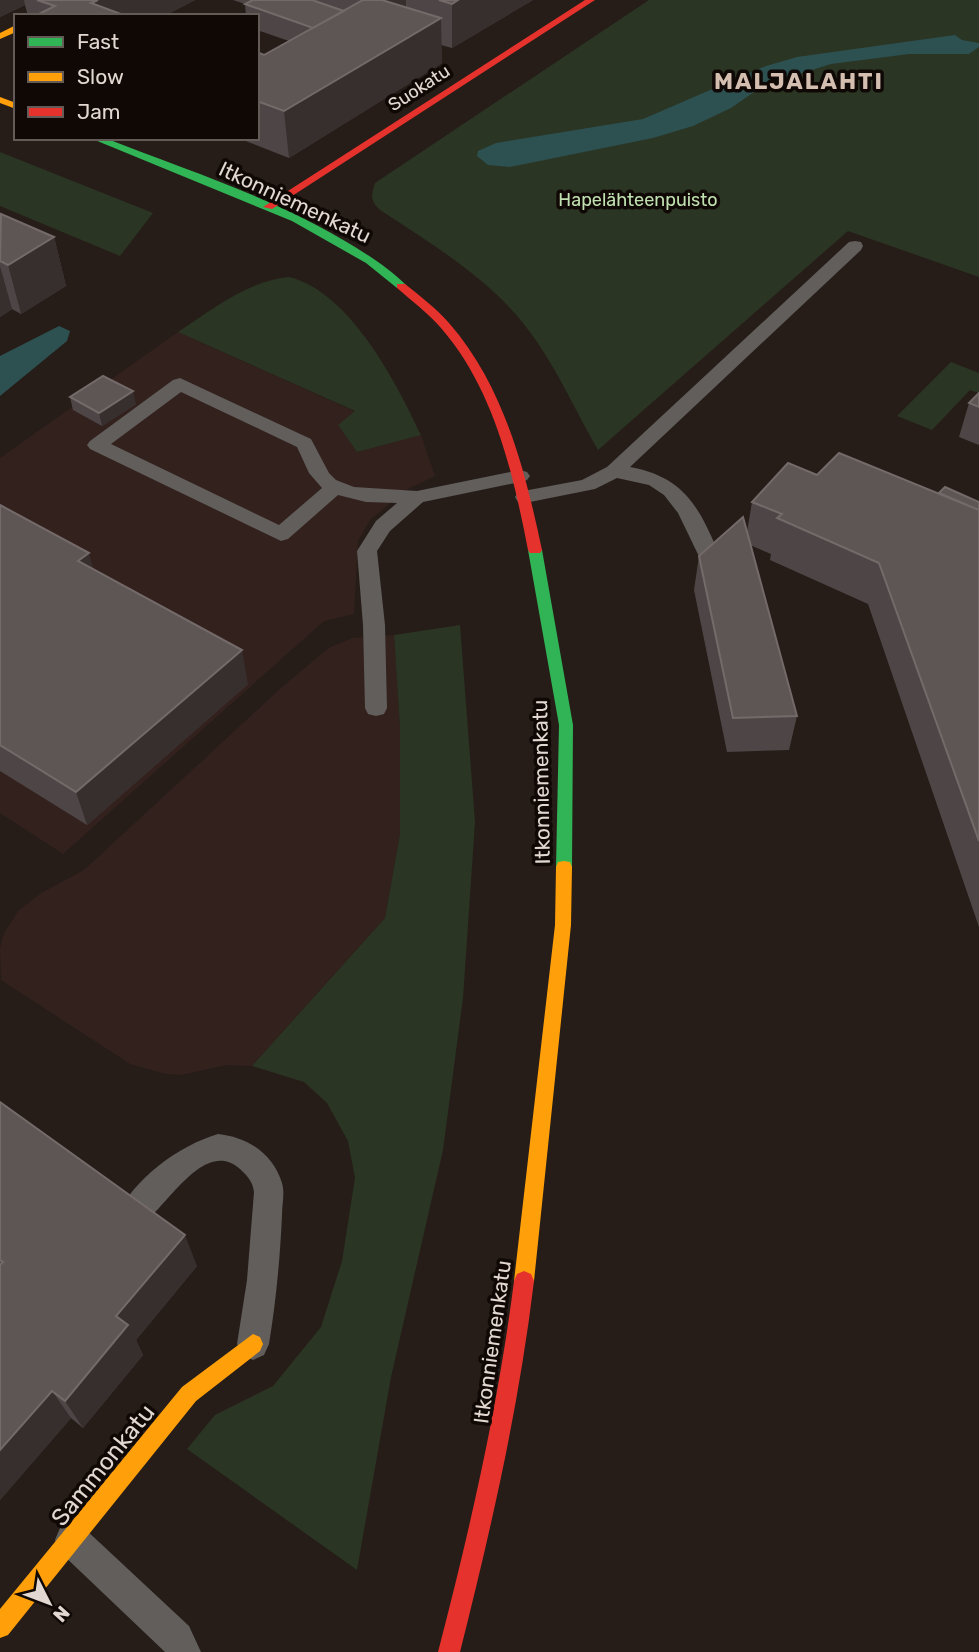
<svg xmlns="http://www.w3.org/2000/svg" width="979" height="1652" viewBox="0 0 979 1652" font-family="Rubik,sans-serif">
<rect width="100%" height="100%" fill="#261d18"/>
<!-- commercial -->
<path fill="#33211d" d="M178,332L356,412L357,452L421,435L435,476L406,490L371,519L358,541L354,614L324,621L63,854L0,813V458Z
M394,635L400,728V834L385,918L252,1066L227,1065L181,1075L166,1074L130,1064L1,980L0,948L4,933L19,910L41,893L84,870L282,687L330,647L353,638Z"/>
<!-- green -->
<path fill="#2b3524" d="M649,0H979V277L848,231L598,450C577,414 559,373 535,339C497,283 435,246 380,210C370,201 371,195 375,183Z
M0,152L153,213L120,256L0,206Z
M289,277C350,292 396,382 421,435L357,452L338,425L355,411L178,332C213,309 247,281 289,277Z
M951,362L979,373V393L970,390L932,430L897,416Z
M460,625L475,822L463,998L443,1150L391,1377L357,1570L187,1449L215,1415L273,1386L321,1327L342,1261L355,1178L348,1141L327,1103L304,1082L252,1066L385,918L400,834V728L394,635Z"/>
<!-- water -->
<path fill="#2d5051" d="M955,35L962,40L979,43V47L969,54H909L831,64L764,85L731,108L693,126L653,138L510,167L488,165L477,156L478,151L496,143L643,119L766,66L797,57Z
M59,326L70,331L67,341L0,396V356Z"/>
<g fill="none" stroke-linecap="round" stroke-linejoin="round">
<!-- lane -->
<path fill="#615e5b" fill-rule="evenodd" d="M855,241L861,242L863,246L861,250L630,467C692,478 703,518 726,570L722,575H708L678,513L664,495L649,485L617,478L595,489L525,503L518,502L515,497L518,492L582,480L607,467L849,242Z
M180,378L311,439L329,473L336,480L354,487L417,491L520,470L527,472L530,476L527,480L520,482L423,502L390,531L377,551L385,625L387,708L384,714L376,716L368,714L365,708L363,625L357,551L376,521L397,503L366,502L338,495L288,539L281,541L90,449L87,445L90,441L173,380ZM181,392L297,447L309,473L322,488L279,525L111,444Z
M218,1134C247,1137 273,1153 282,1183C285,1193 282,1205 282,1215C280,1259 276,1301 269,1344L264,1355L253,1360L242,1355L237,1344L247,1280L254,1192C253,1183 248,1176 240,1169C201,1134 161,1220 131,1232L120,1228L116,1218C133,1179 178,1146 218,1134Z
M72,1523L84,1528L189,1626L201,1652H165L60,1552L55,1540L60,1528Z"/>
<!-- fast -->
<path fill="#30b455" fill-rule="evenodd" d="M90,138H105C189,171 278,199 355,247C373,258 392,271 407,286L397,288L366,263L292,221Z
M535,546L542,550L573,725L572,867L570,872H558L556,867L559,725L528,550Z"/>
<!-- slow -->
<path fill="#ff9f0a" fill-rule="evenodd" d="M16,25V32L0,39V33Z
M0,97L16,103V109L0,103Z
M564,861L570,862L572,867L571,925L534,1281L531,1288L524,1291L517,1288L514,1281L555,925L556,867L558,862Z
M253,1334L260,1337L263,1344L260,1351L196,1401L8,1635L0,1638V1609L182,1387Z"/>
<!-- jam -->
<path fill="#e5322d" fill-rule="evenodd" d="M585,0H595L272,209L263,207Z
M397,284H405C420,296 436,308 449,323C504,386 525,470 542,550L540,553H530L528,550C513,473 494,389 441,328C428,313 412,301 397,288Z
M524,1271L531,1274L534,1281C519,1407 491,1529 460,1652H438C470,1529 498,1407 514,1281L517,1274Z"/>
</g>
<!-- wall -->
<path fill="#4e4646" d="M0,0H195L164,16H28L25,5L0,17Z
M233,0H533L452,48L441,45L442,63L289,158L238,138H257V52L264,55L289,41L257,30V16H246L245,4Z
M0,215L54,237L66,286L21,314L12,309L0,317Z
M979,393V445L959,437L969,403Z
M70,397L136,404L102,426L73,410Z
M817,475L939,493L979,502V927L868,604L770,560L771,554L750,545L797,716L789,750L727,752L694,590L699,556L747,532L752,502Z
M0,505L93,570L248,684L87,825L0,771Z
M0,1102L197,1266L136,1340L143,1355L83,1428L71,1418L0,1500Z"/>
<!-- shaded-wall -->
<path fill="#372f2e" d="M0,0H24L25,5L0,17Z
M98,0H195L164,16H94L91,3Z
M383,0H406V10Z
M458,0H533L452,48V4Z
M441,18L442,63L289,158L284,111Z
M54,237L66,286L21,314L8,265Z
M0,266L12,309L0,317Z
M133,391L136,404L102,426L99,413Z
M89,553L98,587L78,561Z
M242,650L248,684L87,825L76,792Z
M185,1235L197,1266L136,1340L143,1355L83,1428L65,1401L116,1316Z
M52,1391L71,1418L0,1500V1450Z"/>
<!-- building -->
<path fill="#5e5655" stroke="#736a69" stroke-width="2" d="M37,0H98L91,3L126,16H35L55,6Z
M253,0H312L344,11L313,28L245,4Z
M363,0H382L441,18L284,111L257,101V52L264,55Z
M439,0H458L452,4Z
M1,214L54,237L8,265L0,261Z
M103,376L133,391L99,413L70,397Z
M979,393V407L969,403Z
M839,453L979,510V841L879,563L777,518L782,514L752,502L788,463L817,475Z
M945,487L979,502V510L939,493Z
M0,505L89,553L78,561L242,650L76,792L0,745Z
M743,517L797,716L733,718L699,556Z
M0,1102L185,1235L116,1316L128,1325L65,1401L52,1391L0,1450V1265L3,1262L0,1260Z"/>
<g text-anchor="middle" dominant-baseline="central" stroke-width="7" stroke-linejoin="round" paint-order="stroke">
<!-- far-street labels -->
<g font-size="18" fill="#e3d8d1" stroke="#0f0805">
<text transform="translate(419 88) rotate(-33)">Suokatu</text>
</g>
<!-- far-park labels -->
<g font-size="18" fill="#c0e1b0" stroke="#0f0805">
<text x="638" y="200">Hapelähteenpuisto</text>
</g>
<!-- street labels -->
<g font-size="21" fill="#e3d8d1" stroke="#0f0805">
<text transform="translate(295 202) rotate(25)">Itkonniemenkatu</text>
<text transform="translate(541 782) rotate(-91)">Itkonniemenkatu</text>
<text transform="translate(492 1342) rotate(-82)">Itkonniemenkatu</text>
</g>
<!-- far-district labels -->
<g font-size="23" font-weight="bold" letter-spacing="2" fill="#d4beb0" stroke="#0f0805">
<text x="799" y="81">MALJALAHTI</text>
</g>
<!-- near-street labels -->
<g font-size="24" fill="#e3d8d1" stroke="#0f0805">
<text transform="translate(103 1465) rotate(-51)">Sammonkatu</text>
</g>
</g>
<!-- legend -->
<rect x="14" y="14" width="245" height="126" fill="#0f0805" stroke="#645b57" stroke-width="2"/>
<rect x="28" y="37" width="35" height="10" fill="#30b455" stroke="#645b57" stroke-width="2"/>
<text x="77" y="49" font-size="21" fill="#e3d8d1">Fast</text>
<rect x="28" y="72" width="35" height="10" fill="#ff9f0a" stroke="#645b57" stroke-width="2"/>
<text x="77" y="84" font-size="21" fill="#e3d8d1">Slow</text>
<rect x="28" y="107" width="35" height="10" fill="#e5322d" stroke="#645b57" stroke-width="2"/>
<text x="77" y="119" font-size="21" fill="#e3d8d1">Jam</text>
<!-- north arrow -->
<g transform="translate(49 1603) rotate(132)" stroke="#0f0805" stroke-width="5" paint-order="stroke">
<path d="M0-5L12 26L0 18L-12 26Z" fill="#e3d8d1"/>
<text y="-10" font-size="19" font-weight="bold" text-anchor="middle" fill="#e3d8d1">N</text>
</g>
</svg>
